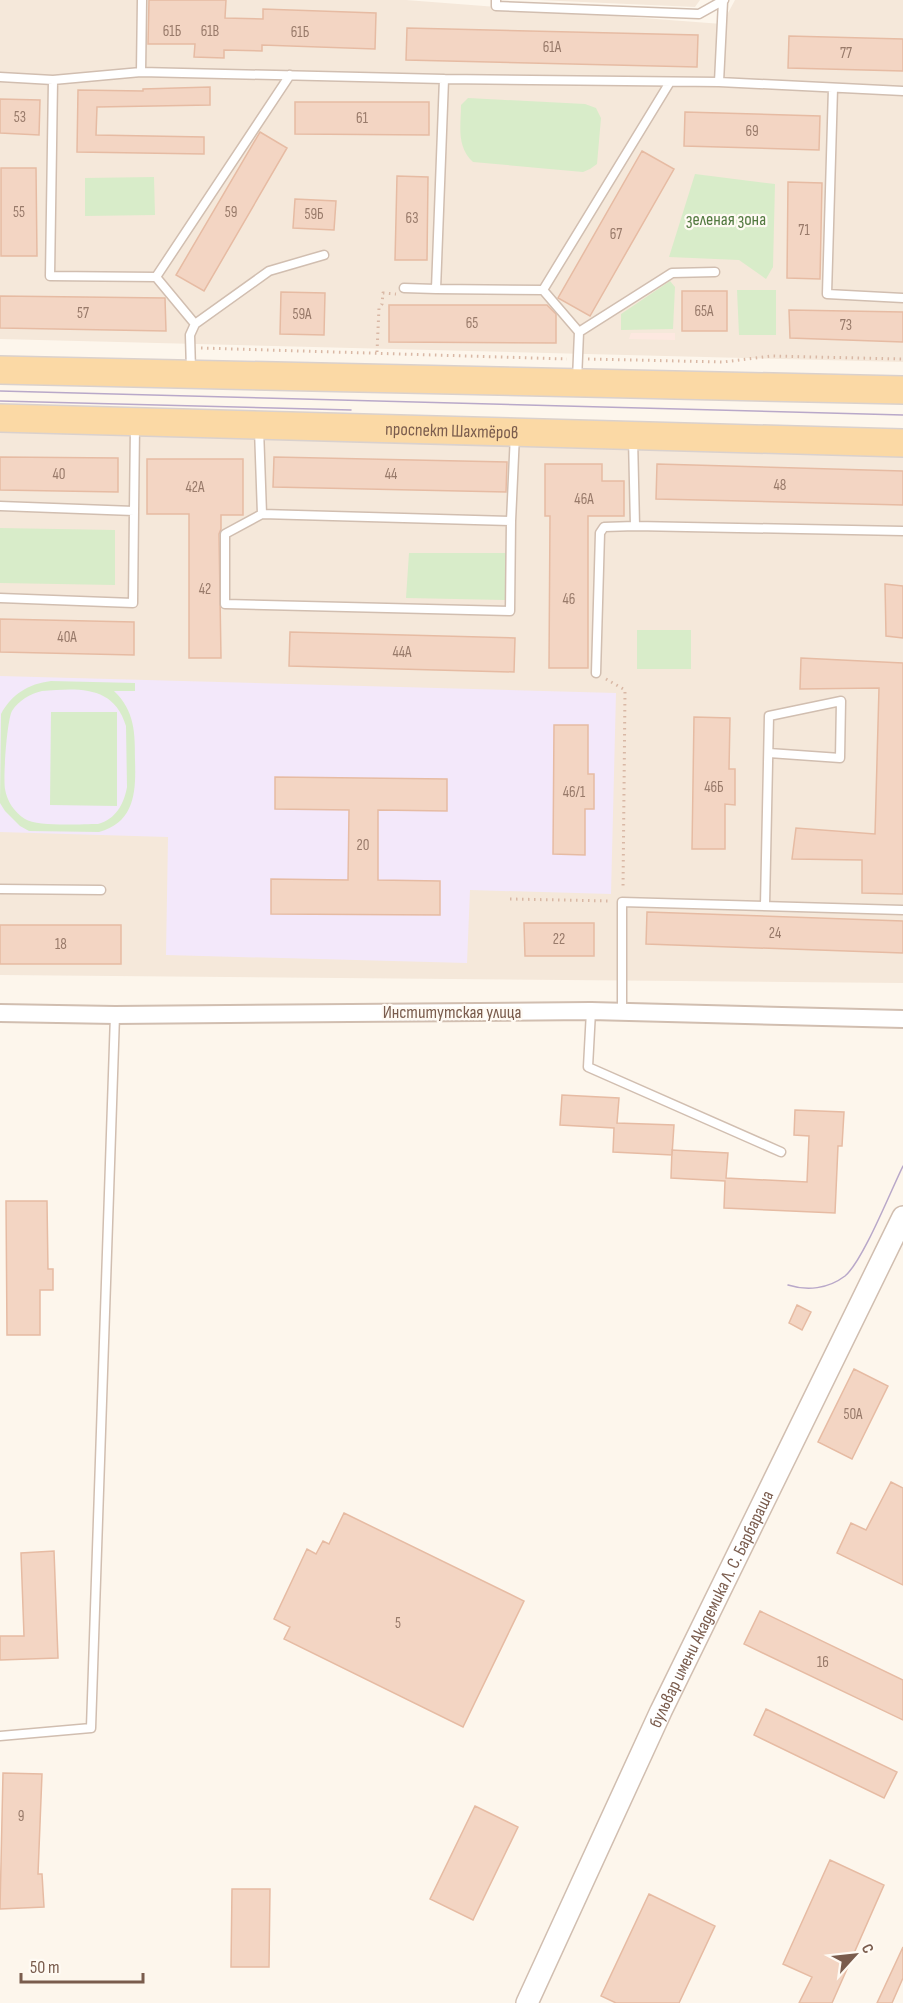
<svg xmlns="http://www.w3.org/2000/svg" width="903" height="2003" viewBox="0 0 903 2003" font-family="'Sofia Sans Condensed',sans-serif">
<rect width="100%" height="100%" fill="#fdf6ec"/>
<!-- residential -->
<path fill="#f5e8da" d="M0,0H406L722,24L735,0H903V362L0,339Z
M538,0H700L695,7Z
M0,432L903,455V983L0,975Z"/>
<!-- commercial -->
<path fill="#fde8e0" d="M631,333H675V340L629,339Z"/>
<!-- education -->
<path fill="#f3e8fa" d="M0,676L616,693L611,894L470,890L467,963L166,955L168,837L0,832Z"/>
<!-- green -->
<path fill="#d8ecc9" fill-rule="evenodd" d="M468,98L585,104L596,108L601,118L597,164L590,169L583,172L473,162C456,146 461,126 461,105Z
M695,174L775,184L773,267L766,279L739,260L669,257Z
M154,177L155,215L85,216V178Z
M670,281L675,287L673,329L621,330V314Z
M737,290H776V335H739Z
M0,528L115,530V585L0,583Z
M409,553H506L505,600L406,598Z
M637,630H691V669H637Z
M51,681L135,683V691H114C135,711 135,733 135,760C136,792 135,822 99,832L29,831L20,826L5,811L0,803L1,714C12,694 28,684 51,681ZM42,691C78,688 114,685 126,726L127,787C124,804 116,819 98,824C81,824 37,827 25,819C14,812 7,801 5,789C3,777 7,720 12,711C19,700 30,694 42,691Z
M51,712H117V806L50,805Z"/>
<!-- building -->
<path fill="#f3d5c3" stroke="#e6bba3" stroke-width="1.5" d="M149,0H226L225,18L263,19V9L376,13L375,49L262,45V51L224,50V58L194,57L195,44H148Z
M407,28L698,35L697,67L406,60Z
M789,36L903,39V71L788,68Z
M210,87V105L97,107L96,135L204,137V154L77,152L78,90L143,91V89Z
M0,99L40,100L39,135L0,133Z
M295,102H429V135L295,134Z
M685,112L820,116L819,150L684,146Z
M260,132L287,148L204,291L176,275Z
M642,151L674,169L590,316L558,298Z
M1,168H36L37,256H1Z
M397,176L428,177L427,260H395Z
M788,182L822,183L820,279L787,278Z
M295,199L336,201L334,230L293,228Z
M682,291H727V331H682Z
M281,292L325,293L324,335L280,334Z
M0,296L165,298L166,331L0,328Z
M389,305H547L556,314V343L389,342Z
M789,310L903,312V342L790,338Z
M0,457L118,458V492L0,490Z
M274,457L507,462L506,492L273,487Z
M147,459H243V515H221V529L219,534L221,658H189V514H147Z
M545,464H602V481H624V516H588V668H549L550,516H545Z
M657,464L903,471V505L656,499Z
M885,584L903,586V638L886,636Z
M0,619L134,622V655L0,652Z
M290,632L515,638L514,672L289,666Z
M801,658L903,663V894L862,893V860L792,859L796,828L875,834L879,688L800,689Z
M694,717L730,718L729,769H735V805L725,804V849H692Z
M554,725H588V774H594V809H585V855L553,854Z
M275,777L447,779V811L378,810V880L440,881V915L271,914V879L348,880L349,810L275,809Z
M647,912L903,921V953L646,944Z
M524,923H594V956H525Z
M0,925H121V964H0Z
M562,1095L619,1098L617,1123L674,1125L672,1155L613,1152L614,1128L560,1125Z
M795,1110L844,1112L842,1146H838L835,1213L724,1208L725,1181L671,1178L672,1150L728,1153L726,1178L807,1182L809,1136L794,1135Z
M6,1201H47L48,1269H53V1290H40V1335H7Z
M797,1305L811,1312L802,1330L789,1323Z
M854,1369L888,1386L852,1459L818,1442Z
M891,1482L903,1488V1585L837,1553L851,1523L866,1530Z
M344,1513L524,1601L463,1727L284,1639L290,1627L274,1619L307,1549L316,1554L323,1541L329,1544Z
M54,1551L58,1658L0,1660V1636H24L21,1553Z
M760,1611L903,1680V1720L744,1644Z
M766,1709L897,1772L884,1798L754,1735Z
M3,1773L42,1774L38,1874H42L44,1907L0,1909Z
M475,1806L518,1827L473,1920L430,1899Z
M830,1860L884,1885L832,2003H799L812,1977L783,1964Z
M232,1889H270L269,1967H231Z
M649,1894L715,1926L679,2003H616L601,1996Z
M903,1947V1978L892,2003H877Z"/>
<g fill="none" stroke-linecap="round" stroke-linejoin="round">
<defs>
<path id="service" d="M496,0V6L699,14L724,0
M141,72L142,0
M0,77L53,80L141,72L444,79L719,82L723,1
M444,79L436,289L543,290
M53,80L50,276L156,277
M719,82L903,91
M833,88L827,294L903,298
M404,288L436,289
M195,324L156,277L290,75
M579,332L543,290L670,82
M191,371L190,335L195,324L269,271L324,255
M577,380L579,332L672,273L715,272
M259,429L262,514L511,521L510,611L225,604V534L262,514
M0,506L134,511L135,426
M511,521L515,434
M635,526L903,531
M0,598L133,603L134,511
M596,673L600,533L604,527L635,526L633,438
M0,889L101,890
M765,905L769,716L841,701L840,758L769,753
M591,1011L588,1067L781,1152
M622,1012V902L903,910
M0,1736L91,1728L115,1015"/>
<path id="minor" d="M0,1013L115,1015L591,1011L903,1019"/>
<g id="tertiary">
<path id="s1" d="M527,2003L661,1711L903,1217"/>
</g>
<g id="primary">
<path d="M0,370L903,390"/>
<path id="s2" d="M0,418L903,443"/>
</g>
</defs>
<!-- service casing -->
<use href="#service" stroke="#d1beb0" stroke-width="11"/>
<!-- minor casing -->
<use href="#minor" stroke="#d1beb0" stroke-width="20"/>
<!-- tertiary casing -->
<use href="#tertiary" stroke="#d1beb0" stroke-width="24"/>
<!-- primary casing -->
<use href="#primary" stroke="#dad1cd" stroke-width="30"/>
<!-- path -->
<path stroke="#d9b8a5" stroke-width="3" stroke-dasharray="1.5 4.5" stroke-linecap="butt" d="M201,348L567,359
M377,352L379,308L382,304L383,293L396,294
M588,359L723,362L771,356L903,359
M606,679L625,690L623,890
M510,899L610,901"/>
<!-- service -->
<use href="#service" stroke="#fff" stroke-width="8"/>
<!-- minor -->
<use href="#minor" stroke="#fff" stroke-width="16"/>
<!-- tertiary -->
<use href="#tertiary" stroke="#fff" stroke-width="21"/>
<!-- primary -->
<use href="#primary" stroke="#fbd9a5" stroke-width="27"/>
<!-- tram -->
<path stroke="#b9a8c9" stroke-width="1.5" d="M0,391L903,415
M0,401L351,410
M788,1285C807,1291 828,1289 845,1276C863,1261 891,1190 903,1166"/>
</g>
<g text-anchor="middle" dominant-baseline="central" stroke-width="4.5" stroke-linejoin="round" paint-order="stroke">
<!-- number labels -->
<g font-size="15" fill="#987a6a">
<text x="172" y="31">61Б</text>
<text x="210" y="31">61В</text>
<text x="300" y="32">61Б</text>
<text x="552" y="47">61А</text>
<text x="846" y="53">77</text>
<text x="20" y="117">53</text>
<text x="362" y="118">61</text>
<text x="752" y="131">69</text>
<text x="19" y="212">55</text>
<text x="231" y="212">59</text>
<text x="314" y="214">59Б</text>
<text x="412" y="218">63</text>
<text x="804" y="230">71</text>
<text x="616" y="234">67</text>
<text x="704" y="311">65А</text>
<text x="83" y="313">57</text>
<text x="302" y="314">59А</text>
<text x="472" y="323">65</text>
<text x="846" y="325">73</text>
<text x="59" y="474">40</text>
<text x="391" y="474">44</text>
<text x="780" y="485">48</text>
<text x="195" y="487">42А</text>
<text x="584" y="499">46А</text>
<text x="205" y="589">42</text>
<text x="569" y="599">46</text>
<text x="67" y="637">40А</text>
<text x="402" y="652">44А</text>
<text x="714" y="787">46Б</text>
<text x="574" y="792">46/1</text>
<text x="363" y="845">20</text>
<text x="775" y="933">24</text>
<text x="559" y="939">22</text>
<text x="61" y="944">18</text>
<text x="853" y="1414">50А</text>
<text x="398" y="1623">5</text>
<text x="823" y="1662">16</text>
<text x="21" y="1816">9</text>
</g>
<!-- park labels -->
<g font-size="18" fill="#537a41" stroke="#fffaf3">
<text x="726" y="219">зеленая зона</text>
</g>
<!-- street labels -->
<g font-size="18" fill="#7a5c4d" stroke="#fffaf3">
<text stroke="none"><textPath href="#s2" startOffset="452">проспект Шахтёров</textPath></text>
<text x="452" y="1012">Институтская улица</text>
<text stroke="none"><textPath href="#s1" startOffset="435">бульвар имени Академика Л. С. Барбараша</textPath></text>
</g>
</g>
<!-- north arrow -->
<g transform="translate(855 1955) rotate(63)" stroke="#fffaf3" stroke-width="4.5" paint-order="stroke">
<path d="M0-4.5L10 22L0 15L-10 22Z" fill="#7a5c4d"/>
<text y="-9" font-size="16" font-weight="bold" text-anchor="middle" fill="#7a5c4d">С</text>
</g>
<!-- scale -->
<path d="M21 1973v9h122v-9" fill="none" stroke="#7a5c4d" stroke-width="3"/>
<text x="30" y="1973" font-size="18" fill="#7a5c4d" stroke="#fffaf3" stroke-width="4.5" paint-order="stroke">50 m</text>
</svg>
